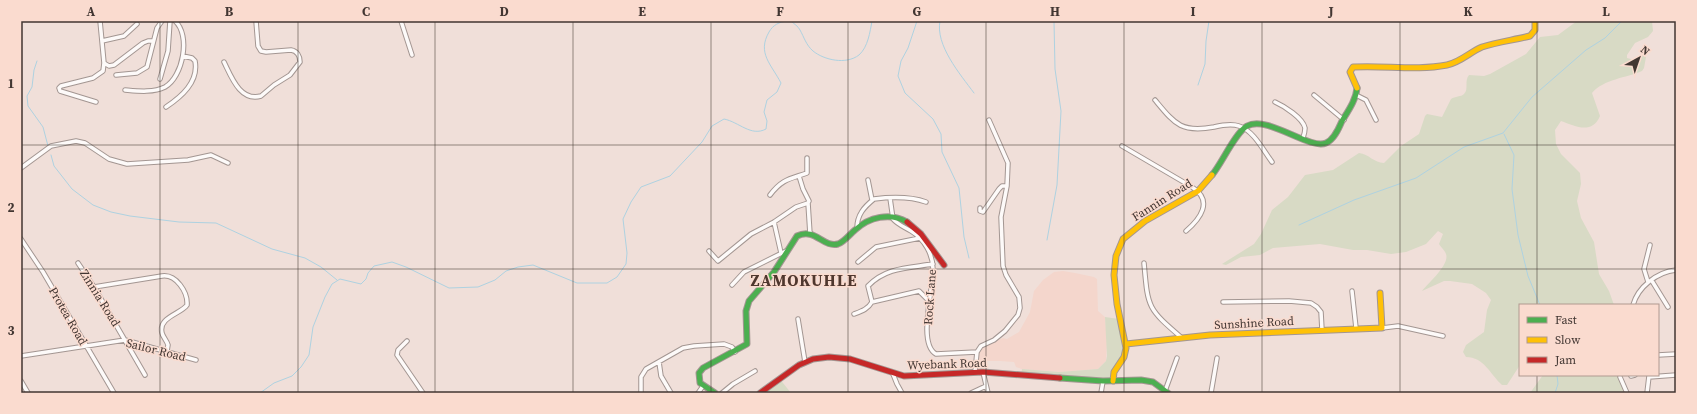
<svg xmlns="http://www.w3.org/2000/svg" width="1697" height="414" viewBox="0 0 1697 414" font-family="'Source Serif 4',serif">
<rect width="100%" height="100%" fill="#f0dfd9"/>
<!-- built -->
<path fill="#f4d6cc" d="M1063,271L1075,273L1094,277L1097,279L1098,311L1105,317L1107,340L1106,361L1098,369L1059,372L1022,369L1016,367L1014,362L1000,361H986L981,366H976L980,348L1003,338L1007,339L1019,332L1030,312L1034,291L1043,280L1054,272Z"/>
<!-- green -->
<path fill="#d8dac5" d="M1577,21H1652L1653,31L1648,37L1635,43L1627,55V58L1635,60L1642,53L1646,57L1644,68L1642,71C1626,78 1604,79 1592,93L1600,116C1592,135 1575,126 1561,121L1555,130L1556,144L1561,154L1580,173L1581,184L1577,201L1581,218L1594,242L1599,274L1609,291L1614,305H1520V365L1507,385H1502C1490,374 1484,357 1466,357L1463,352L1466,345L1484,332L1487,310L1491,300L1486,293L1472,284L1450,281H1444L1422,291C1427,284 1450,265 1446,254C1445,251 1441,247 1439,244L1443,234L1438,231L1426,244L1406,252L1391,254L1367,250H1353L1320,244L1273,248L1260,255L1241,257L1226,265L1222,264L1254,244L1261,234L1272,210L1288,197L1305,175L1333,170L1359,153C1369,154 1374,163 1384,163L1401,146L1419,134L1425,116L1427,114L1442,117L1451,99C1455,96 1461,97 1464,94C1469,89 1464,81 1469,75L1484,76L1490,74L1526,54L1540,37L1558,35Z
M1105,317L1119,319L1126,348L1114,372L1113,381L1021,375L1022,369L1059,372L1098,369L1106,361L1107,356Z
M1543,375H1617L1625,393H1530Z
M779,378L791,393H760Z"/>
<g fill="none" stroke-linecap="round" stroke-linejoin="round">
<!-- stream -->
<path stroke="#aed2e1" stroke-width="1" d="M791,21C794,24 798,26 800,30C804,37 806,45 813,51C824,60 846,65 859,55C868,47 870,32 872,21
M917,21L908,48L901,61L898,76L905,93L933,119L941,134L942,152L959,188L964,237L969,258
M940,21C935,45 960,74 974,93
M37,61L34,70L32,87L27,96L28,106L43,127L48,146
M1198,85L1205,64L1206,41L1209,21
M1504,134L1514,155L1512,189L1518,235L1528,276L1540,305
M51,155L54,166L72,189L93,205L111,212L130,216L179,222L216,223L272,249L305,258L321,267L337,280
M1299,225L1354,200L1416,178L1464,147L1503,133L1532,97L1586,50L1605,38L1622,21
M1047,240L1057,185L1061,111L1055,69L1054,21
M260,393L274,383L292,376L301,367L309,355L313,327L325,297L332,284L340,279L361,284L366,279L368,273L374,266L392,262L406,267L449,288L478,287L495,280L506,271L518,267L533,265L577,283H607L617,277L626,264L627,253L623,219L631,202L641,187L670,176L702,142L712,126L724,119C739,122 751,137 766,129L767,121L764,112L767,100L777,92L781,83C771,64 757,53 769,32C773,25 779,22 787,21
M1555,393L1558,384L1557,375"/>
<defs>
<path id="street" d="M401,21L412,55
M102,41L124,36L137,24
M224,62C231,76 240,102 261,96L274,85L290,75L300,62C300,56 297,51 291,50L266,52L261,51L258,46L256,21
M104,63L109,66L114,65L143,43L148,41H153
M116,75L137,73L147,67L157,28L162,21
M160,79L168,51L170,21
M125,90C137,91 153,93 165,87C183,77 191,35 175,21
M1314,95L1344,120
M1356,95L1366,100L1376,120
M1155,100C1175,124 1181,133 1214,127C1222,125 1231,123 1239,126C1254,131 1263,150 1272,162
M96,102L60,91L59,88L61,86L93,78L103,71L104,63L100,21
M1275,102C1284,106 1303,118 1305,128C1305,131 1304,135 1303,138
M166,107C181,97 199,82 195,61L192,58L183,56
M1122,146L1192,187C1214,201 1200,219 1186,231
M21,168L51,146L76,141L85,143L109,159L127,164L188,160L211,155L228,163
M868,180L872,200
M770,195C782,179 790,179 807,173V158
M890,198L893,219C898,225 905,227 911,231C924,239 933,254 933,269C934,286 917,344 936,354L977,352L975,372
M808,203L810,234
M980,208V211L983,212L999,189L1002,186H1007
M774,222L781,253
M857,228C857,215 864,207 874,199C891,197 909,196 926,202
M21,239L43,272L114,393
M709,251L718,261L751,234L774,222L796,207L808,203L809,201L803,189L799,176
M858,262L876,247L920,238
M78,263L94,287L145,375
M1144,263C1148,308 1147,308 1182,338
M1652,281L1668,307
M1648,282L1644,269L1650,245
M732,285L744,272L788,250
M94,287L162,276C176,274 188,292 187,305C181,314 158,317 162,333C163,337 167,341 168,345L167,351
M1352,291L1356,328
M872,302L919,291L928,300
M1223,302L1289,301L1311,303L1317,307L1321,312L1322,330
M1633,305C1638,287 1657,272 1676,270
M854,314C862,311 868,309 872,302L868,286C886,267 909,268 933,264
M798,319L805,362
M1382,328L1398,326L1443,336
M407,341L398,350L397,355L423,393
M977,352L981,346L994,340L1005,331L1018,315L1020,308L1019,297L1006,275L1003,266L1001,217L1007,186L1008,163L989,120
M1658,355L1676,354
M21,356L125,340L196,360
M659,362L661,376L671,393
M983,372L988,393
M893,374L897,384L902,393
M1631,376L1635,375
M1620,377L1627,393
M1649,377L1676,375
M21,381L28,393
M1165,391L1177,358
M641,393V377L646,369L683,348L694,346L724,344L732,347L735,352
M698,393L703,386
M722,393L733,384L755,371
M971,393L986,386
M1101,393L1103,381
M1211,393L1217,358
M1647,393L1649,376"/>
<path id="fast" d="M1212,175C1222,163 1235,133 1247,126C1268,115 1309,150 1326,143C1334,140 1339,128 1342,121C1348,111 1356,100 1357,88
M1060,378L1103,381L1141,380L1153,382L1168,393
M715,393L700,383L699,373L703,368L747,344L746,311L749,301L774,272L797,236C815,227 823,248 838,244C844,242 850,234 855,230C869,217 890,212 907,222"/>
<path id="slow" d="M1357,88L1350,72L1353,67C1385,65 1416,71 1447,65C1461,62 1470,52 1482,47C1497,42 1514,40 1530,36L1535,30V21
M1126,344L1210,335L1382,328L1380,293
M1113,381L1114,372L1124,357L1126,348L1117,304L1114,275L1116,256L1123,239L1145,221L1198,191L1212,175"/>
<path id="jam" d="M907,222L921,234L944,265
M760,393L799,365L813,359L829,357L850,359L904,376L983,372L1060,378"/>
</defs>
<!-- street casing -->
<use href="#street" stroke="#a39692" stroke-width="5.5"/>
<!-- fast casing -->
<use href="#fast" stroke="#a39692" stroke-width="7"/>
<!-- slow casing -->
<use href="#slow" stroke="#a39692" stroke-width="7"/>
<!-- jam casing -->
<use href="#jam" stroke="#a39692" stroke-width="7"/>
<!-- street -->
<use href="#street" stroke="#fdfaf9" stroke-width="3.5"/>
<!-- fast -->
<use href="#fast" stroke="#4caf50" stroke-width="5"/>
<!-- slow -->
<use href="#slow" stroke="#ffc107" stroke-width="5"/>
<!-- jam -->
<use href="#jam" stroke="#c62828" stroke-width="5"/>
</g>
<!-- grid -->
<path fill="none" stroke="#423632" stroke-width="1" stroke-opacity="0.55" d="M160,21V393M298,21V393M435,21V393M573,21V393M711,21V393M848,21V393M986,21V393M1124,21V393M1262,21V393M1400,21V393M1537,21V305M21,145H1676M21,269H1676M1537,375V393"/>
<g text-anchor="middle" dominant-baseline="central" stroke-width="3" stroke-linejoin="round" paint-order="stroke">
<!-- street labels -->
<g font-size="12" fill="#423632" stroke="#fadbcf">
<text transform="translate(1162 200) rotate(-32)">Fannin Road</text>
<text transform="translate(930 297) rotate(-86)">Rock Lane</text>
<text transform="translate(100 298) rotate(58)">Zinnia Road</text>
<text transform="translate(68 316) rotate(60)">Protea Road</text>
<text transform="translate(1254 323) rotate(-3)">Sunshine Road</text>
<text transform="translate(156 350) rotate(14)">Sailor Road</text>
<text transform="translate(947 364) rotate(-2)">Wyebank Road</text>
</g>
<!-- district labels -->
<g font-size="16" font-weight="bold" letter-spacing="1" fill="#4f372e" stroke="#fadbcf">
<text x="804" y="280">ZAMOKUHLE</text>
</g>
</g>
<!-- border -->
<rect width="1697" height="414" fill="none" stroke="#fadbcf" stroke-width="44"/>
<!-- legend -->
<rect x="1519" y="304" width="140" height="72" fill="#fadbcf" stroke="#b09990"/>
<rect x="1527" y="317" width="20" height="6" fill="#4caf50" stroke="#b09990"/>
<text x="1555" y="324" font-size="12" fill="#423632">Fast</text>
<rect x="1527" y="337" width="20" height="6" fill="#ffc107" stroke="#b09990"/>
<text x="1555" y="344" font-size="12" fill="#423632">Slow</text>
<rect x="1527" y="357" width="20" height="6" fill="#c62828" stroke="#b09990"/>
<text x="1555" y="364" font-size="12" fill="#423632">Jam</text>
<!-- north arrow -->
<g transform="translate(1639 58) rotate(40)" stroke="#fadbcf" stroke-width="3" paint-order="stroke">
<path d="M0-3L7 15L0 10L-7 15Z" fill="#423632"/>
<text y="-6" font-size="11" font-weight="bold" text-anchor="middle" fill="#423632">N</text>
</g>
<rect x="22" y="22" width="1653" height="370" fill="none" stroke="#423632" stroke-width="1.5"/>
<g font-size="13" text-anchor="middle" font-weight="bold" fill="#423632">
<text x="91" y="16">A</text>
<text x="229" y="16">B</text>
<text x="366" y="16">C</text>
<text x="504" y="16">D</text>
<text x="642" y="16">E</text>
<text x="780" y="16">F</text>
<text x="917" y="16">G</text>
<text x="1055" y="16">H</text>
<text x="1193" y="16">I</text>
<text x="1331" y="16">J</text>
<text x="1468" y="16">K</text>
<text x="1606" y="16">L</text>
<text x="11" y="88">1</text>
<text x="11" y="212">2</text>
<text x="11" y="335">3</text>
</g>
</svg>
